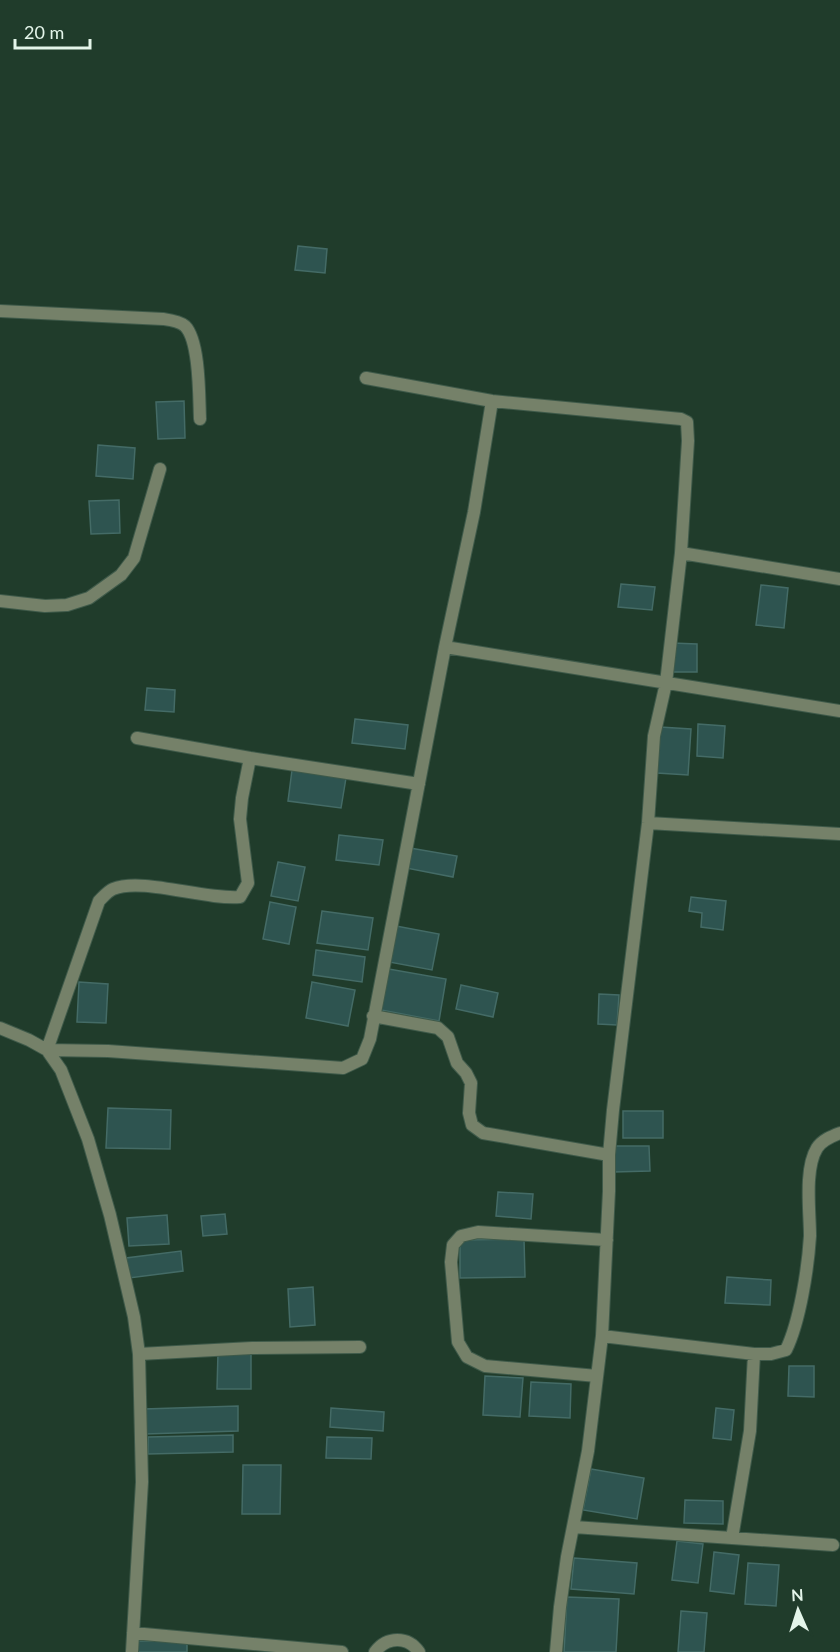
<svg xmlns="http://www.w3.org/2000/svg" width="840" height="1652" viewBox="0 0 840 1652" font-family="Lato,sans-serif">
<rect width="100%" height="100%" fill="#203c2b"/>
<!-- building -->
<path fill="#2e5450" stroke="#446b66" stroke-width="1.5" d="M298,246L327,249L325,273L295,270Z
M184,401L185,438L158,439L156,402Z
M98,445L135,448L133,479L96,476Z
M119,500L120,533L91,534L89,501Z
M621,584L655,587L652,610L618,607Z
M761,585L788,588L784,628L756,625Z
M672,643L697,644V672H672Z
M147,688L175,690L174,712L145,710Z
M355,719L408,725L405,749L352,743Z
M698,724L725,726L723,758L697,756Z
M660,727L691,729L688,775L657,773Z
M292,770L346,778L341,808L288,801Z
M339,835L383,840L379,865L336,860Z
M410,848L457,856L453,877L406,868Z
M278,862L305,867L298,901L271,896Z
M691,897L726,901L723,930L701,927L702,913L689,911Z
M270,902L296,907L289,944L263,939Z
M322,911L373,918L368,950L317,943Z
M396,926L439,934L432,970L389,962Z
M316,950L365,957L362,982L313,975Z
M383,968L446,979L439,1021L376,1009Z
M79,982L108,984L106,1023L77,1022Z
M312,982L355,990L348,1026L306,1018Z
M461,985L498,993L493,1017L456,1009Z
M599,994L619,995L617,1025L598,1024Z
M108,1108L171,1110L170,1149L106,1148Z
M623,1111H663V1138H623Z
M613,1146H649L650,1171L614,1172Z
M498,1192L533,1194L531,1219L496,1216Z
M225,1214L227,1234L203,1236L201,1216Z
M167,1215L169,1244L129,1246L127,1218Z
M524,1239L525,1277L460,1278V1240Z
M181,1251L183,1271L129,1278L126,1258Z
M727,1277L771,1280L770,1305L725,1303Z
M313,1287L315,1325L290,1327L288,1289Z
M218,1353H251V1389H217Z
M789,1366H814V1397L788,1396Z
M485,1376L523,1378L520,1417L483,1415Z
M531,1382L571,1384L570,1418L529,1416Z
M238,1406V1431L145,1434L144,1409Z
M331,1408L384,1412L383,1431L330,1427Z
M716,1408L734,1410L731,1440L713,1438Z
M233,1435V1452L148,1454V1437Z
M327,1437L372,1438L371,1459L326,1458Z
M243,1465H281L280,1514H242Z
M591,1469L644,1478L637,1519L583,1510Z
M685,1500L723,1501V1524L684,1523Z
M677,1541L703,1544L698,1583L672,1580Z
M714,1552L739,1555L734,1594L710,1591Z
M574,1558L637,1563L634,1594L571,1589Z
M748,1563L779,1565L776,1606L745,1604Z
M567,1597L619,1599L616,1652H564Z
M681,1611L707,1613L704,1652H678Z
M135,1641H187V1652H135Z"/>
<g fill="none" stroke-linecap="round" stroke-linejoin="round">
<defs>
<path id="minor" d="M0,311L163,319C170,320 179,321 185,326C200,341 199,398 200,419
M366,378L492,401L681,419L687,422L688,441L681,553L666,683L654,736L648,823L613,1110L609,1155V1191L602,1336L588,1451L567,1557L560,1607L556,1652
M681,553L840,579
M0,601L45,606L67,605L89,598L121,575L134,558L160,469
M445,647L840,711
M137,738L250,758L419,784
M250,758L242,798L240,819L248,883L240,897C204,900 142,877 113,889C108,891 103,897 99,901L47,1050L108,1051L343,1068L362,1059L370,1039L445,647L474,512L492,401
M648,823L840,834
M373,1016L438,1028L448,1037L457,1063L466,1073L471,1083L469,1113L472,1125L483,1133L609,1155
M0,1028L29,1040L47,1050L61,1070L88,1139L110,1215L134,1317L139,1354L142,1482L132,1652
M602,1336L754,1354H771L786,1350C800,1321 808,1268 810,1236C810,1212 804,1169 817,1148C822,1140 832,1136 840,1133
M139,1354L252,1348L360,1347
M597,1376L485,1366L467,1357L458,1342L451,1262L453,1245L461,1236L478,1232L607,1240
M574,1527L833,1545
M732,1538L750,1431L754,1354
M133,1633L342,1652
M375,1652C387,1636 408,1636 419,1652"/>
</defs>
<!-- minor casing -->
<use href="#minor" stroke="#3f5a4a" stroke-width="14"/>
<!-- minor -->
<use href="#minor" stroke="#758169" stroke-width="12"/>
</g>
<!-- north arrow -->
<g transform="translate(798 1610) rotate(357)" stroke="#203c2b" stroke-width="4.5" paint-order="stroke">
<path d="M0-4.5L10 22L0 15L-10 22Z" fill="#e4f5ea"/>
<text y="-9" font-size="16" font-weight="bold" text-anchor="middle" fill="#e4f5ea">N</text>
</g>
<!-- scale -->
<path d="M15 39v9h75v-9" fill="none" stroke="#e4f5ea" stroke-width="3"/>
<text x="24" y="39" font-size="18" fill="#e4f5ea" stroke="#203c2b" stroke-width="4.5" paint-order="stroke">20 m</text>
</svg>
